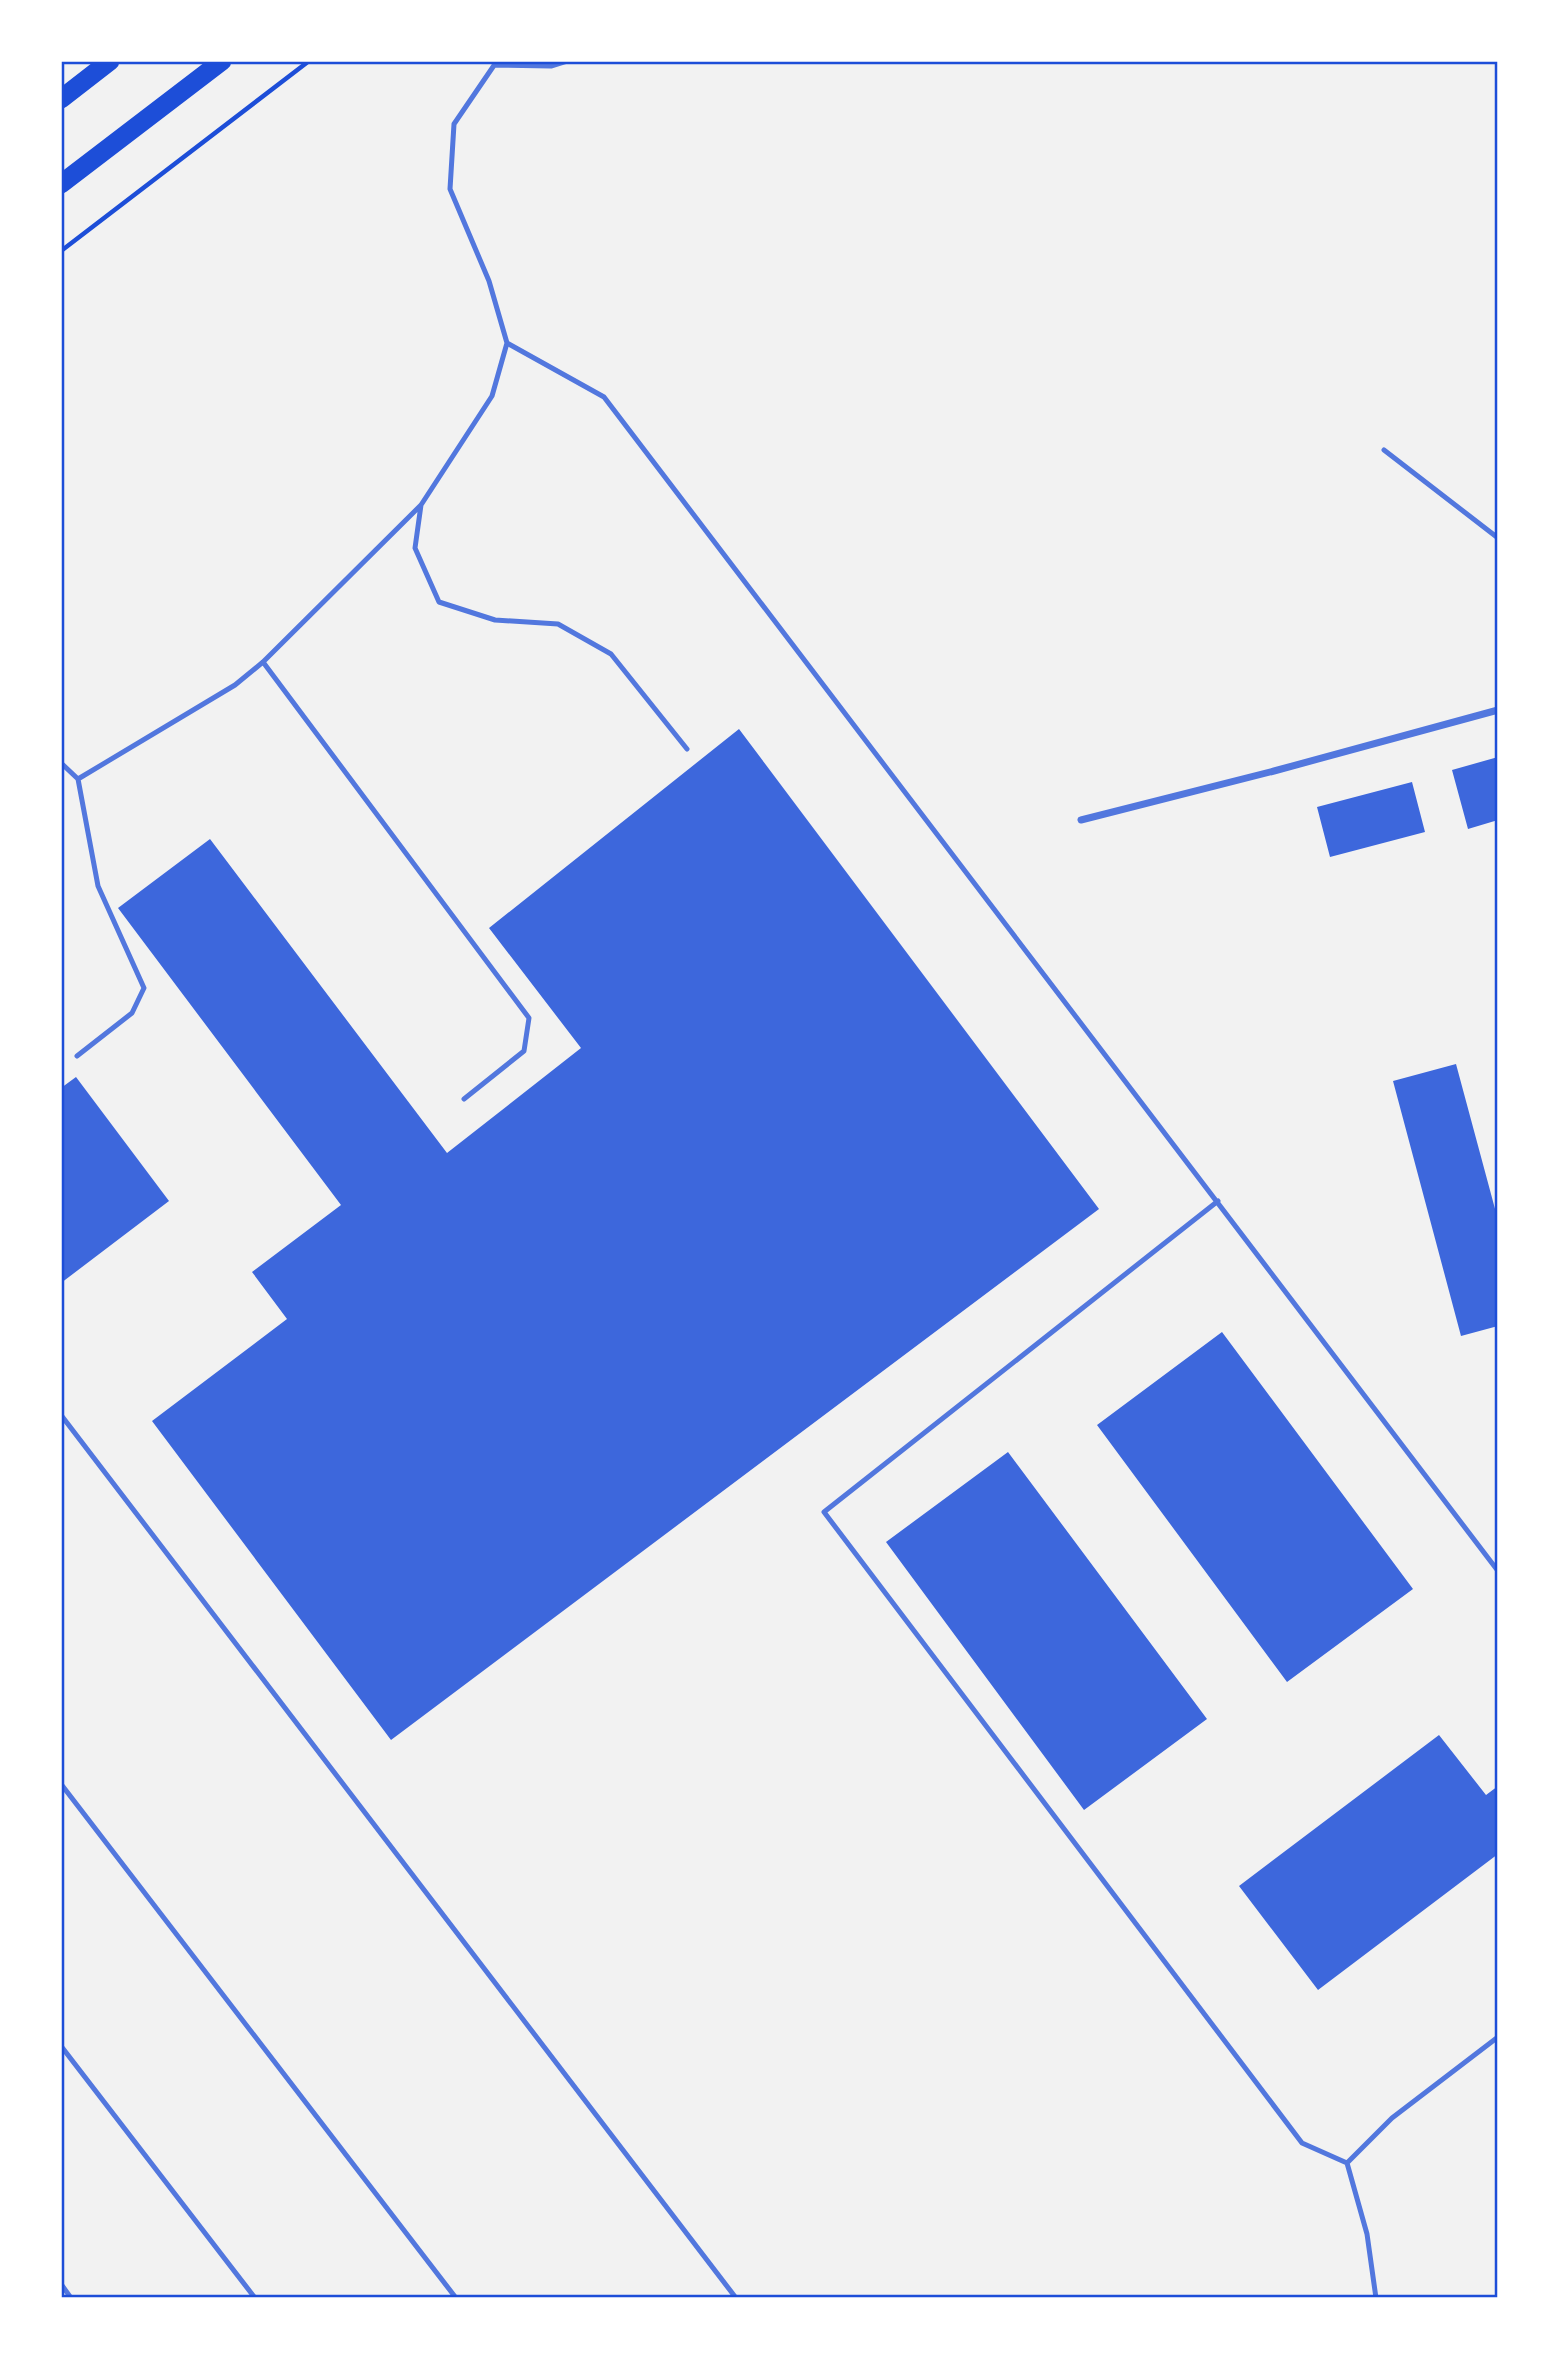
<svg xmlns="http://www.w3.org/2000/svg" width="1559" height="2359" viewBox="0 0 1559 2359" font-family="Roboto,sans-serif">
<rect width="100%" height="100%" fill="#f2f2f2"/>
<!-- building -->
<path fill="#3d67dc" d="M739,729L1099,1209L391,1740L152,1421L287,1319L252,1272L341,1205L118,908L210,839L447,1153L581,1048L489,928Z
M1498,757V820L1468,829L1452,770Z
M1412,782L1425,832L1330,857L1317,807Z
M1456,1064L1498,1220V1326L1461,1336L1393,1081Z
M76,1077L169,1201L61,1283V1088Z
M1222,1332L1413,1589L1287,1682L1097,1425Z
M1008,1452L1207,1719L1084,1810L886,1542Z
M1439,1735L1486,1795L1498,1786V1854L1318,1990L1239,1886Z"/>
<g fill="none" stroke-linecap="round" stroke-linejoin="round">
<!-- path -->
<path stroke="#1d4ed8" stroke-width="4.5" d="M61,251L309,61"/>
<!-- service -->
<path stroke="#5277de" stroke-width="5" d="M497,61L454,124L450,189L489,281L507,343L604,397L1498,1571
M494,65L551,66L567,61
M1384,450L1498,538
M421,505L415,548L439,602L495,620L558,624L611,654L687,749
M263,662L529,1018L524,1051L464,1099
M61,763L78,779L235,685L263,662L421,505L492,396L507,343
M77,1056L132,1013L144,988L98,886L78,779
M1218,1201L824,1512L1302,2143L1347,2163
M61,1415L736,2298
M61,1784L456,2298
M61,2046L255,2298
M61,2284L71,2298
M1376,2298L1367,2234L1347,2163L1392,2118L1498,2037"/>
<!-- minor -->
<path stroke="#5277de" stroke-width="7" d="M1081,820L1274,771L1498,710"/>
<!-- trunk -->
<path stroke="#1d4ed8" stroke-width="19" d="M61,99L110,61
M61,184L222,61"/>
</g>
<!-- border -->
<rect width="1559" height="2359" fill="none" stroke="#ffffff" stroke-width="126"/>
<rect x="63" y="63" width="1433" height="2233" fill="none" stroke="#1d4ed8" stroke-width="2.5"/>
</svg>
